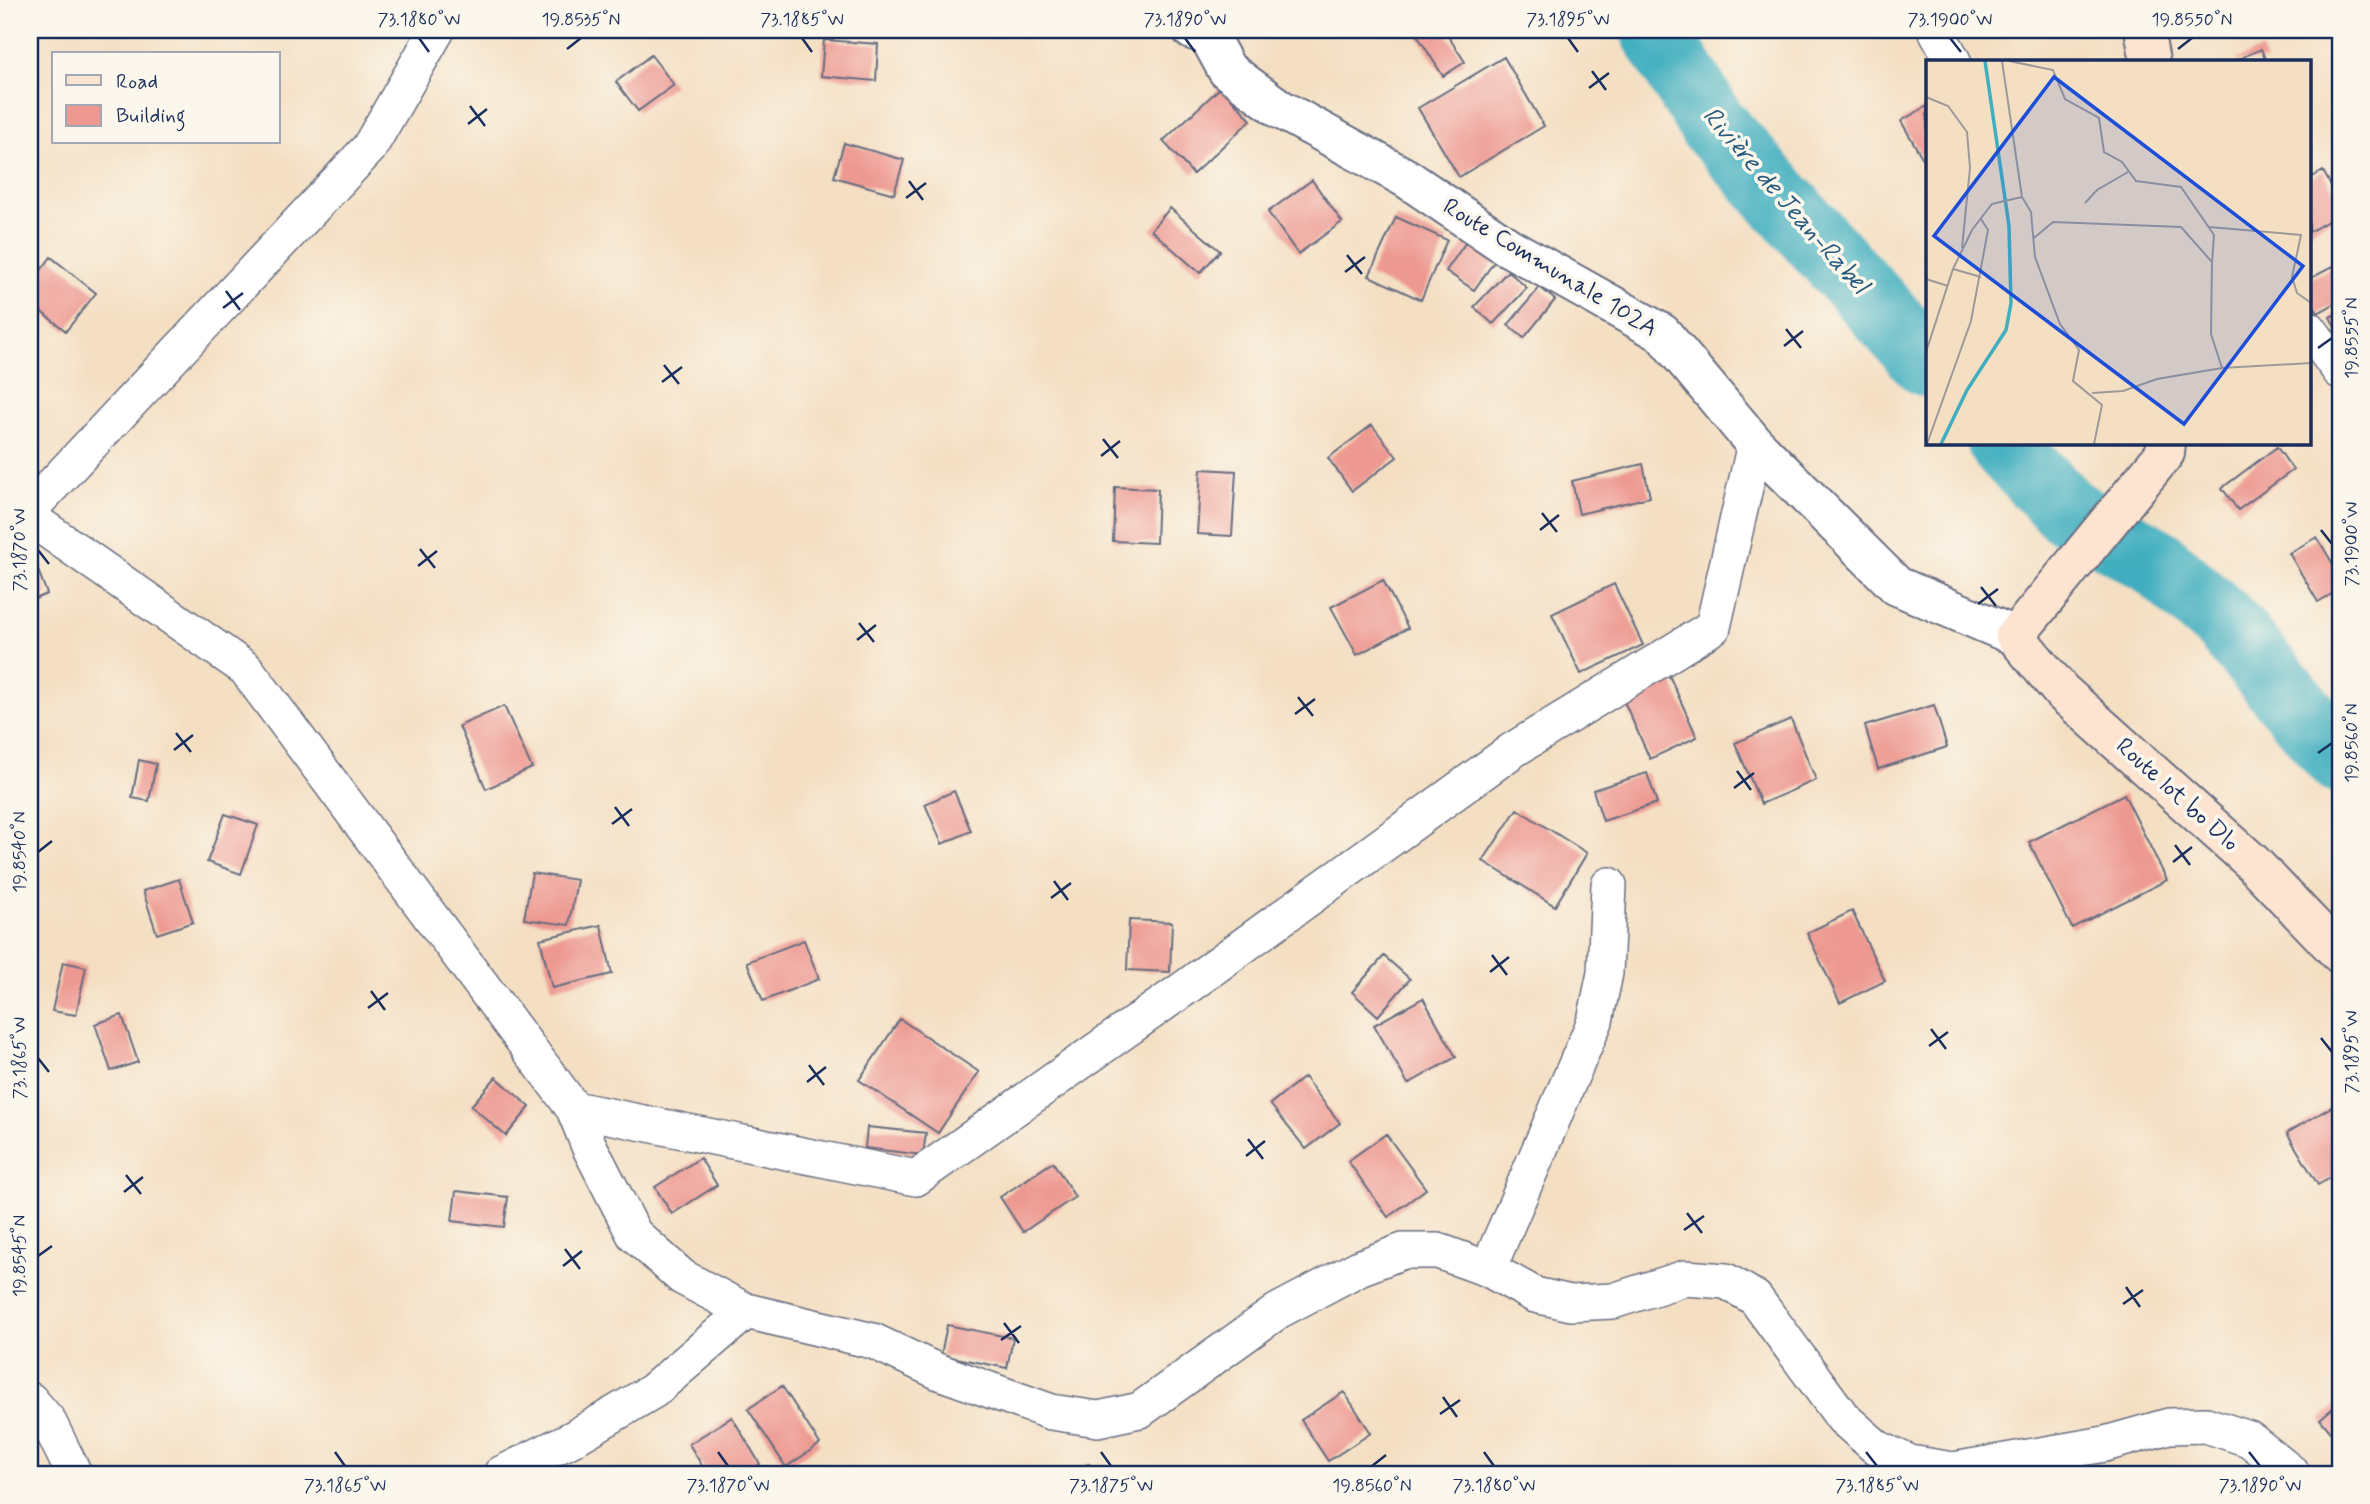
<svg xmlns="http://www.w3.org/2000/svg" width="2370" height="1504" viewBox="0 0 2370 1504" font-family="Mynerve,sans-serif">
<rect width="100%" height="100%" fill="#fbf7ec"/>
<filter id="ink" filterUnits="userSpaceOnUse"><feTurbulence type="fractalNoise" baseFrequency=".0143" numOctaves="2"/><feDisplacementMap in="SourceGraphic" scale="14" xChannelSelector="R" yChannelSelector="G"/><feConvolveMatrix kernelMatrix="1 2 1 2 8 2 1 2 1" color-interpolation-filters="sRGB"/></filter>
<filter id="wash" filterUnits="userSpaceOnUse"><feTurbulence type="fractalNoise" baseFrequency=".00686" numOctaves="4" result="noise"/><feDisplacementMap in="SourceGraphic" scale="28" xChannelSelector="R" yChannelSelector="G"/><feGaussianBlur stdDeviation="1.57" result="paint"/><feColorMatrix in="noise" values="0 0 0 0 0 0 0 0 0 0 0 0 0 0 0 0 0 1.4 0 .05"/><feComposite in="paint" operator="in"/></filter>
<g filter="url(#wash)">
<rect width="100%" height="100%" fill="#f4dfc3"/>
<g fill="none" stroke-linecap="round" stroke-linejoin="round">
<!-- river -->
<path stroke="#41aebf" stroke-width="70" d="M1655,30L1712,124L1927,362
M2002,443L2066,510L2156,562L2224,622L2340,759"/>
</g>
<g id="blocks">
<!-- building -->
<path fill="#ed9890" d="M1414,30H1444L1465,62L1443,76Z
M824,40L878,44L876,81L821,76Z
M2261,49L2266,61H2234Z
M651,55L674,85L638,111L616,82Z
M1504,57L1544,126L1459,177L1418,108Z
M1221,87L1251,120L1193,174L1163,141Z
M1927,106V166L1901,121Z
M844,143L904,160L894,194L834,177Z
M2323,171L2340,202V214L2309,232V179Z
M1312,180L1342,222L1298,254L1268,212Z
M1170,208L1220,251L1200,273L1151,230Z
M1396,217L1447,240L1421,300L1369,276Z
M1468,239L1496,259L1474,290L1446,271Z
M51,257L96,293L66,331L30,303V285Z
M2340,263V301L2318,313L2309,295V279Z
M1508,271L1527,288L1493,324L1474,307Z
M1540,287L1555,300L1524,338L1508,325Z
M2340,312V336L2330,317Z
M1372,425L1397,457L1352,491L1328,458Z
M2277,447L2293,470L2238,510L2222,488Z
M1643,464L1650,497L1579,514L1572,481Z
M1201,469L1236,471L1232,536L1197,534Z
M1115,487L1158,489L1156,543L1113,541Z
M2317,537L2340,576V589L2318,602L2289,553Z
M30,549L47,594L30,601Z
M1383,580L1408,628L1357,655L1331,607Z
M1614,584L1643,645L1581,674L1552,614Z
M1668,673L1697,737L1650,759L1621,695Z
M1934,705L1947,747L1878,769L1865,726Z
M504,706L532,768L486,789L459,726Z
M1791,719L1816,780L1761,804L1735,743Z
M139,760L156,764L149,801L132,798Z
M1647,773L1657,803L1603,821L1593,790Z
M954,791L971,831L942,844L925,804Z
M2124,794L2167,880L2072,928L2029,842Z
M1517,809L1587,853L1555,906L1483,861Z
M225,814L258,825L241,874L207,862Z
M532,873L577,880L569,925L524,919Z
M179,879L193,922L157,934L143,891Z
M1852,911L1885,981L1840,1003L1807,933Z
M1129,920L1172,922L1170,972L1127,970Z
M601,925L612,974L552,988L540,939Z
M804,940L819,979L763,1001L747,962Z
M1384,956L1410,979L1378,1016L1352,992Z
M63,962L86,967L76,1015L52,1011Z
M1423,998L1456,1057L1408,1084L1374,1025Z
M122,1015L138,1062L111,1071L95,1024Z
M900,1019L979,1072L938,1133L859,1080Z
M496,1077L530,1107L506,1136L471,1106Z
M1304,1077L1340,1123L1306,1149L1270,1104Z
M2340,1102V1172L2318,1185L2287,1133Z
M867,1127L926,1133L923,1155L865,1148Z
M1386,1134L1426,1189L1388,1217L1348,1161Z
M700,1158L717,1185L672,1214L655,1187Z
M1053,1162L1075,1197L1023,1232L1000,1197Z
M456,1191L508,1197L504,1227L452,1221Z
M947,1325L1013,1338L1007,1368L941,1355Z
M782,1386L820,1444L786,1467L748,1409Z
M1344,1392L1371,1433L1328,1461L1301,1420Z
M2340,1402V1443L2320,1419Z
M732,1417L760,1464L745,1474H707L689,1444Z
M1089,1464L1093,1474H1059Z"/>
</g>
</g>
<g filter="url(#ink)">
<use href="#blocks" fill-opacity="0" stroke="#676d81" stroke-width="2"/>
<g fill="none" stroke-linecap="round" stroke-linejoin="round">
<defs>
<path id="minor" d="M1936,30L1953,61
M2309,329L2340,371
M30,509L369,148L437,30
M30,518L246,669L574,1109L916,1178L1185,988L1513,750L1713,627L1755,444
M574,1109L589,1146L634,1234L682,1277L746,1311L873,1341L937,1371L1051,1412L1098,1419L1140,1410L1278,1311L1359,1268L1403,1251H1438L1488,1269L1535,1295L1571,1303L1613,1301L1685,1278L1726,1281L1755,1298L1843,1418L1877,1448L1910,1463L1953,1470L2105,1444L2169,1426L2206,1425L2249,1439L2293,1474
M1488,1269L1595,1021L1605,973L1609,885
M30,1400L48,1421L74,1474
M501,1474L572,1439L653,1391L746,1311"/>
<path id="tertiary" d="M1192,30L1208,35L1227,70L1280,109L1406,178L1508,247L1662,333L1755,444L1897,586L2015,636"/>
<path id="secondary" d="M2144,30L2150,61
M2166,443L2165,453L2015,636L2061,691L2252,862L2340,954"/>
</defs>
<!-- minor casing -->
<use href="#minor" stroke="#676d81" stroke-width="38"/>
<!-- tertiary casing -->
<use href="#tertiary" stroke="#676d81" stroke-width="42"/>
<!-- secondary casing -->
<use href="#secondary" stroke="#676d81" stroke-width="42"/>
<!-- minor -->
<use href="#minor" stroke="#fff" stroke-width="35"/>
<!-- tertiary -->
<use href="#tertiary" stroke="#fff" stroke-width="38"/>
<!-- secondary -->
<use href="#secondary" stroke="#fde4d1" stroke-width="38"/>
</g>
</g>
<!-- ticks -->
<path fill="none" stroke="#1b2f5e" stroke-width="2.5" d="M419,38L429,52M802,38L812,52M1185,38L1195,52M1568,38L1578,52M1950,38L1961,52M567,49L581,38M2178,49L2192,38M1592,71L1606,90M1589,88L1609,73M470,106L485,126M468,124L487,109M909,181L923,200M906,198L926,183M1347,255L1362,274M1345,272L1365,257M226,291L240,310M223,308L243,293M1786,329L1801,348M1784,346L1803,331M2318,348L2332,338M664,365L679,384M662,382L682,367M1103,439L1118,458M1101,456L1120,441M1542,513L1557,532M1540,530L1559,515M2321,530L2332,544M420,549L435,568M38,550L49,564M418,566L437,551M1981,587L1996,606M1978,604L1998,589M859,623L874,642M857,640L876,625M1298,697L1313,716M1295,714L1315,699M176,733L191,752M174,750L193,735M2318,753L2332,743M1737,771L1751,790M1734,788L1754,773M615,807L629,826M612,824L632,809M2175,845L2190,865M38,852L52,841M2173,862L2192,847M1054,881L1068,900M1051,898L1071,883M1492,955L1507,975M1490,972L1509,957M371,991L385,1010M368,1008L388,993M1931,1029L1946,1049M2321,1038L2332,1052M1929,1046L1948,1032M38,1058L49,1072M809,1065L824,1085M807,1082L826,1067M1248,1139L1263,1159M1246,1156L1265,1141M126,1175L141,1194M124,1192L143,1177M1687,1213L1702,1233M1684,1230L1704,1216M565,1249L580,1269M38,1256L52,1246M563,1266L582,1251M2126,1287L2140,1307M2123,1304L2143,1290M1004,1323L1019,1343M1001,1340L1021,1326M1443,1397L1457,1417M1440,1414L1460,1400M335,1452L345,1466M718,1452L728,1466M1101,1452L1111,1466M1484,1452L1494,1466M1866,1452L1877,1466M2249,1452L2260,1466M1372,1466L1386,1455"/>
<g text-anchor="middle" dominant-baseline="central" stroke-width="7" stroke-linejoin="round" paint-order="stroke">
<!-- street labels -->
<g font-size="24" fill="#1b2f5e" stroke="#fbf7ec">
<text transform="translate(1550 268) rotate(31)">Route Communale 102A</text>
<text transform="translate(2177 795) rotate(42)">Route lot bo Dlo</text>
</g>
<!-- water labels -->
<g font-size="26" font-style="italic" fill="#285b80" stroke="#fbf7ec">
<text transform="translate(1785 201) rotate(49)">Rivière de Jean-Rabel</text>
</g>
</g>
<!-- overview -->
<g transform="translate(1926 60)">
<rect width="385" height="385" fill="#f4dfc3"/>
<path fill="none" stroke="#41aebf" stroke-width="3.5" d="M15,384L41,330L80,270L85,243L83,166L59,1"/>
<path fill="none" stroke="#9d999b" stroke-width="2" d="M83,1L127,10L139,39L173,58L178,92L196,102L210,121L255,127L288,175L286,202M0,37L22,46L41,72L44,108L36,188M96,137L105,152L109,197L134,264L153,290L147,321L176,345L168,384M159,143L171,130L202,112M283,167L375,175L366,217L371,233L385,243M108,178L127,162L255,167L286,202L285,274L296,308L385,303M27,209L55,217M0,219L22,226M0,292L27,209L46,170L66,144L96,137L76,1M166,333L197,331L231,319L296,308M1,384L45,261L62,170L55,159"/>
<path fill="#1d4ed8" fill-opacity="0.15" stroke="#1d4ed8" stroke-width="3.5" d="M128,17L377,206L258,364L8,176Z"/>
<rect width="385" height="385" fill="none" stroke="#1b2f5e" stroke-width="3.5"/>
</g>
<!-- margin -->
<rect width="2370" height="1504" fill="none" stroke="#fbf7ec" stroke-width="77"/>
<!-- legend -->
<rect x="52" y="52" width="228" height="91" fill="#fbf7ec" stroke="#a1a7b3" stroke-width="2"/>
<rect x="66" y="75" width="35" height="10" fill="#fde4d1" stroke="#a1a7b3" stroke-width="2"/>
<text x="116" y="88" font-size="21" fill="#1b2f5e">Road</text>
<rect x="66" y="105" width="35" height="21" fill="#ed9890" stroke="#a1a7b3" stroke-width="2"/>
<text x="116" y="122" font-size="21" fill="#1b2f5e">Building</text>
<rect x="38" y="38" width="2294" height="1428" fill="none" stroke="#1b2f5e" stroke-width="2.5"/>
<g font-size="18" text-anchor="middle" fill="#1b2f5e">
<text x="419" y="25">73.1880°W</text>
<text x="581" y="25">19.8535°N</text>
<text x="802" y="25">73.1885°W</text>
<text x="1185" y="25">73.1890°W</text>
<text x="1568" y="25">73.1895°W</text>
<text x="1950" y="25">73.1900°W</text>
<text x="2192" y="25">19.8550°N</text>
<text transform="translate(2351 338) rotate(-90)" y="6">19.8555°N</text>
<text transform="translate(2351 544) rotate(-90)" y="6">73.1900°W</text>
<text transform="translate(19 550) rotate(-90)" y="6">73.1870°W</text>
<text transform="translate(2351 743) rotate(-90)" y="6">19.8560°N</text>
<text transform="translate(19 852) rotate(-90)" y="6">19.8540°N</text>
<text transform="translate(2351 1052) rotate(-90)" y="6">73.1895°W</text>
<text transform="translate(19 1058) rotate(-90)" y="6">73.1865°W</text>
<text transform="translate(19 1256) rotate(-90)" y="6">19.8545°N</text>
<text x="345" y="1491">73.1865°W</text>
<text x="728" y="1491">73.1870°W</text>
<text x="1111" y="1491">73.1875°W</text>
<text x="1372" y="1491">19.8560°N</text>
<text x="1494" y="1491">73.1880°W</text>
<text x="1877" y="1491">73.1885°W</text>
<text x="2260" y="1491">73.1890°W</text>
</g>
</svg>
